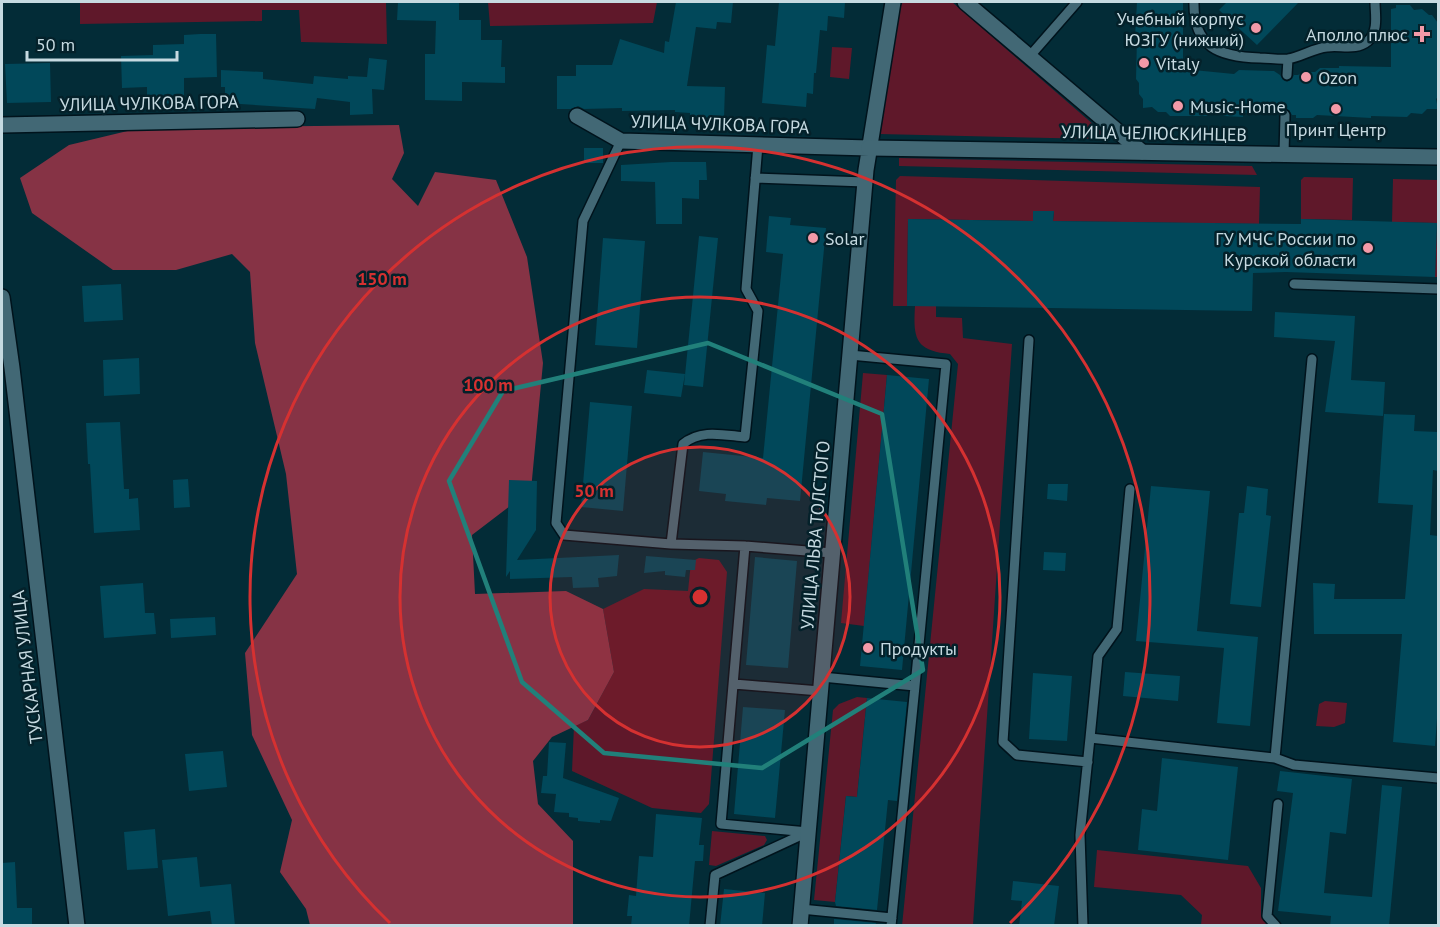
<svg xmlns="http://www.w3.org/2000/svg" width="1440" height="927" viewBox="0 0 1440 927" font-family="'PT Sans',sans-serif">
<rect width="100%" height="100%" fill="#032c37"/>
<!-- green -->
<path fill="#5f182a" d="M80,2H386L387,44L301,42L299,10H262V21L80,24Z
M488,2H657L653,23L490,26Z
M903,2H952L1101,131L1102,137L1098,139L879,134L899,9Z
M832,47L852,48L849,79L830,77Z
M899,158L1252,166L1257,175L899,166Z
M1438,167V277H1435L1437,223L1392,222L1393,179L1438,180Z
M900,176L1260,187L1259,224L1053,221L1054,212L1033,221L908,219L907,306H893L896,180Z
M1304,177L1353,178L1352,220L1301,219V180Z
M915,306H936V317L962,318L963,338L1012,344L973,925L902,926L958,364L950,354C915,351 913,338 915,306Z
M863,373L887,375L864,626L841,623Z
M699,558L719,560L727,572L709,804L701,813L652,808L572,771L574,726L588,720L614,672L603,609L644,589L688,591L691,562Z
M857,697L867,698L857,797L846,796L835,902L814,900L833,710L839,704Z
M1325,701L1347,703L1345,723L1334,727L1316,726L1319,704Z
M712,831L765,836L767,840L764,845L716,866L709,865Z
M1097,850L1248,866L1261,888V915L1267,925H1201L1202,915L1181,895L1094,887Z"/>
<!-- forest -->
<path fill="#863345" d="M399,125L404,153L392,179L418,206L435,172L496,180L527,257L543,363L531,490L472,535L475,594L566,591L603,609L614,672L588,720L552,737L533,761L538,804L573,841V925H310L306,909L280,872L292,820L252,735L245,653L297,574L286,474L255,343L250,272L232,254L176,270H113L32,213L20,178L69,145L140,128Z"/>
<!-- building -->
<path fill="#01485a" d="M398,2L459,3V20H481V40H502L501,67H505V83L462,82V101L425,100V54H435L436,21L397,20Z
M676,2H733L731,23L717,22L716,29L696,27L687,86L725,87L724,118L690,117V113L675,112V110L622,111V108L584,109L578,106L571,109H557V76H576V65H612L620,39L664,53L665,41L669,42Z
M779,2H845L844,18L828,16L827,31L820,30L816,73H814L813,94L807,93L806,107L762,103L767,45L775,46Z
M1137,2H1183V69L1234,74L1239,70L1274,71L1280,75L1283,80L1287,82L1292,79L1294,75H1298L1302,72H1315L1320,68H1339V66L1391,67V9L1396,8V5H1410L1414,10L1422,9L1429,15H1432L1438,23V97L1436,99L1438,109H1427L1422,114L1411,113L1407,117L1371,116V118L1317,115L1313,118H1296V115H1292L1289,110L1285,108L1280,111L1278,114L1243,113V117L1224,116L1215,107L1207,116H1170L1166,112H1158L1152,107L1143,108V99L1139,94V83L1136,79L1137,37H1135Z
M1227,2H1299L1257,45L1219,10Z
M200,34H216L217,77L184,78V103L147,104V87L122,88L121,56L153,55V45L184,44V35Z
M369,58L387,60L384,90L372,89L373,114L350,115V102L317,98L315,109L225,103V87H221V70L263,72V79L313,84L314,76L348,79V76L367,77Z
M50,63L51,102L7,103L5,64Z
M584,148H603V163H584Z
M671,162H706L707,180H699V199L682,198V224H656L655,182L621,181V165Z
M1033,211H1054L1053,221L1301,224V219L1437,223L1435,277L1286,272L1253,273L1252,311L907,306L908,219L1033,221Z
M769,216L791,218L790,225L826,228L800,501L767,498L766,505L725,501L726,494L699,491L703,452L763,458L783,254L766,252Z
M699,236L718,238L703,387L684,385Z
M603,238L645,241L637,348L595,345Z
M121,284L123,320L84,322L82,286Z
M1275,312L1355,316L1351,380L1385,382L1383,416L1325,412L1335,341L1274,337Z
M139,358L140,394L104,396L103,360Z
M647,370L685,374L681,397L644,393Z
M887,375L929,379L902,670L860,666Z
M590,402L632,406L623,511L581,507Z
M1384,414L1415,415L1414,431L1438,432V471L1433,470L1430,535L1438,536V705L1435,746L1393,742L1402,634H1314L1313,583L1335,584L1334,599H1405L1413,505L1378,503Z
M120,422L124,489H129V499L138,498L140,530L94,533L90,464H88L86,423Z
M188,479L190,507L174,508L173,480Z
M509,480L537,481L536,530L517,560L619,555L617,576L598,578L599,587L573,588L572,577L510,579V571L506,577Z
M1048,484H1068L1067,501L1047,499Z
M1151,486L1210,491L1197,631L1258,637L1250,726L1217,723L1224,648L1136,641Z
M1247,486L1268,489L1266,515L1271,516L1261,607L1230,604L1239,513H1244Z
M1044,552L1066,553L1065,571L1043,570Z
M646,556L696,560L695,570H686L685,577L665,575V571L644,573Z
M755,557L797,561L788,668L746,665Z
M143,583L145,613H154L156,634L104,638L100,586Z
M215,617L216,635L171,638L170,619Z
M1125,672L1180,676L1178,701L1123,696Z
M1033,673L1072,676L1067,741L1029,739Z
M867,698L907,702L897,801L888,800L877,910L836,906L835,902L846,796L857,797Z
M743,707L785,710L775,818L734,814Z
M549,742L566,743L563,778L619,798L611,821L600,820V823L578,821V818L569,817V813L554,812L556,794L541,793L543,776H547Z
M223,751L227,787L189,791L185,754Z
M1162,758L1238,767L1228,860L1138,850L1142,809L1157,811Z
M1280,771L1352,779L1346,834L1330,832L1324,893L1372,897L1382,785L1402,787L1389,926H1330L1331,916L1278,911L1293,793L1277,791Z
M656,814L702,818L699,845H704L703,861H695L689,926H631L632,916H627L629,895L636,896L639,856L653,857Z
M155,829L158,868L127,870L124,832Z
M197,857L200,887L231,884L235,926H212L210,911L168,916L162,860Z
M15,862L17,908H32V926H2V863Z
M1013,881L1059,886L1054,926H1019L1022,901L1011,900Z
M724,889L765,893L762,926H720Z
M834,919L876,923L875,926H834Z"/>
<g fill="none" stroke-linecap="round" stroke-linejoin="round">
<defs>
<path id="service" d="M1194,2C1193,47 1219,57 1260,58C1269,58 1279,60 1288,59C1301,57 1314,48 1327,47C1341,45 1356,51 1368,41C1379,31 1375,14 1375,2
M1029,57L1077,2
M1287,75L1288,59
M621,141L583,221L556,523L564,535L671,544L745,546L832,553
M1284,154L1285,115
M755,178L865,182
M1294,284L1438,289
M1029,340L1003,742L1017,755L1088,762
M671,544L683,444C701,429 723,435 745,437L758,311L746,289L758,145
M822,677L915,686L946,364L850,355
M734,684L820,691
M1090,738L1098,656L1117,629L1130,489
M1275,758L1294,765L1438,778
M801,909L892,918
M710,926L715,875L808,832L721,824L745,546
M891,926L915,686
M1083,926L1080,835L1090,738L1275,758L1312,359
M1276,926L1267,916L1278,804"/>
<path id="minor" d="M965,2L1142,152
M577,116L621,141L869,148
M2,125L297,119
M2,297L12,368L77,926
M800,926L866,170L893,2"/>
<path id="tertiary" d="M869,148L1438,157"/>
</defs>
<!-- service casing -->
<use href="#service" stroke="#00131c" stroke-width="12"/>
<!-- minor casing -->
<use href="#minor" stroke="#00131c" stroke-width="18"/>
<!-- tertiary casing -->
<use href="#tertiary" stroke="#00131c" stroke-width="18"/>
<!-- service -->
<use href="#service" stroke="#426875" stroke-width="9"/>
<!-- minor -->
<use href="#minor" stroke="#426875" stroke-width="15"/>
<!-- tertiary -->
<use href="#tertiary" stroke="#426875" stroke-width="15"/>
</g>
<!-- marked area -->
<path fill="none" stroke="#21807a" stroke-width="4.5" stroke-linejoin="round" d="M708,343L882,414L923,670L762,768L604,753L522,682L449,481L503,391Z"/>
<!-- distance rings -->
<circle cx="700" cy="597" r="150" fill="#d53131" fill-opacity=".12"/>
<g fill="none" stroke="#d53131" stroke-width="3">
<circle cx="700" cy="597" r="150"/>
<circle cx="700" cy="597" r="300"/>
<path d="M390 923A450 450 0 1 1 1010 923"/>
</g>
<!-- markers -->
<g fill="#f39aa8" stroke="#04212a" stroke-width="2">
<circle cx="1256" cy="28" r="6"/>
<path d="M1419 25h6v6h6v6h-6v6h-6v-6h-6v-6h6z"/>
<circle cx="1144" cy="63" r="6"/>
<circle cx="1306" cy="77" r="6"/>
<circle cx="1178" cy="106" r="6"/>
<circle cx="1336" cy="109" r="6"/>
<circle cx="813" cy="238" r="6"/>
<circle cx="1368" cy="248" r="6"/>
<circle cx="868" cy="648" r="6"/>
</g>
<g text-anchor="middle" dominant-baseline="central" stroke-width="5" stroke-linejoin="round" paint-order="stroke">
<!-- poi labels -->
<g font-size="18" fill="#c6dae1" stroke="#04212a" text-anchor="start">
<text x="1244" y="18" text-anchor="end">Учебный корпус<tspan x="1244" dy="21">ЮЗГУ (нижний)</tspan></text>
<text x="1408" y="34" text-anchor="end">Аполло плюс</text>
<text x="1156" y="63">Vitaly</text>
<text x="1318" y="77">Ozon</text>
<text x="1190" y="106">Music-Home</text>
<text x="1336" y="129" text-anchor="middle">Принт Центр</text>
<text x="825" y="238">Solar</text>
<text x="1356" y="238" text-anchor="end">ГУ МЧС России по<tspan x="1356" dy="21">Курской области</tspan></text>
<text x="880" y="648">Продукты</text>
</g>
<!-- street labels -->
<g font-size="18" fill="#c6dae1" stroke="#04212a">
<text transform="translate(149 103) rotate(-1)">УЛИЦА ЧУЛКОВА ГОРА</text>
<text transform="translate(720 124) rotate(2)">УЛИЦА ЧУЛКОВА ГОРА</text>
<text transform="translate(1154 133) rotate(1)">УЛИЦА ЧЕЛЮСКИНЦЕВ</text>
<text transform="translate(815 535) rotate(-85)">УЛИЦА ЛЬВА ТОЛСТОГО</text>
<text transform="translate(27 667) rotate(-97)">ТУСКАРНАЯ УЛИЦА</text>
</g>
</g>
<circle cx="700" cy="597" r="9" fill="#d53131" stroke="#04212a" stroke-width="3"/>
<g font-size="18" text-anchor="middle" font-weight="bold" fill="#d53131" stroke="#04212a" stroke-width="5" stroke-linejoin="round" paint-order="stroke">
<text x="382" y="285">150 m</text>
<text x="488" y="391">100 m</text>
<text x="594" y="497">50 m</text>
</g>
<!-- border -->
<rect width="1440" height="927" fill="none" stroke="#c6dae1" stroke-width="6"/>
<!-- scale -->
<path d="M27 51v9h150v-9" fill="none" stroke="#c6dae1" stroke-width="3"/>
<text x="36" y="51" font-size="18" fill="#c6dae1" stroke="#04212a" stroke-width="4.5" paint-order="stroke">50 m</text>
</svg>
